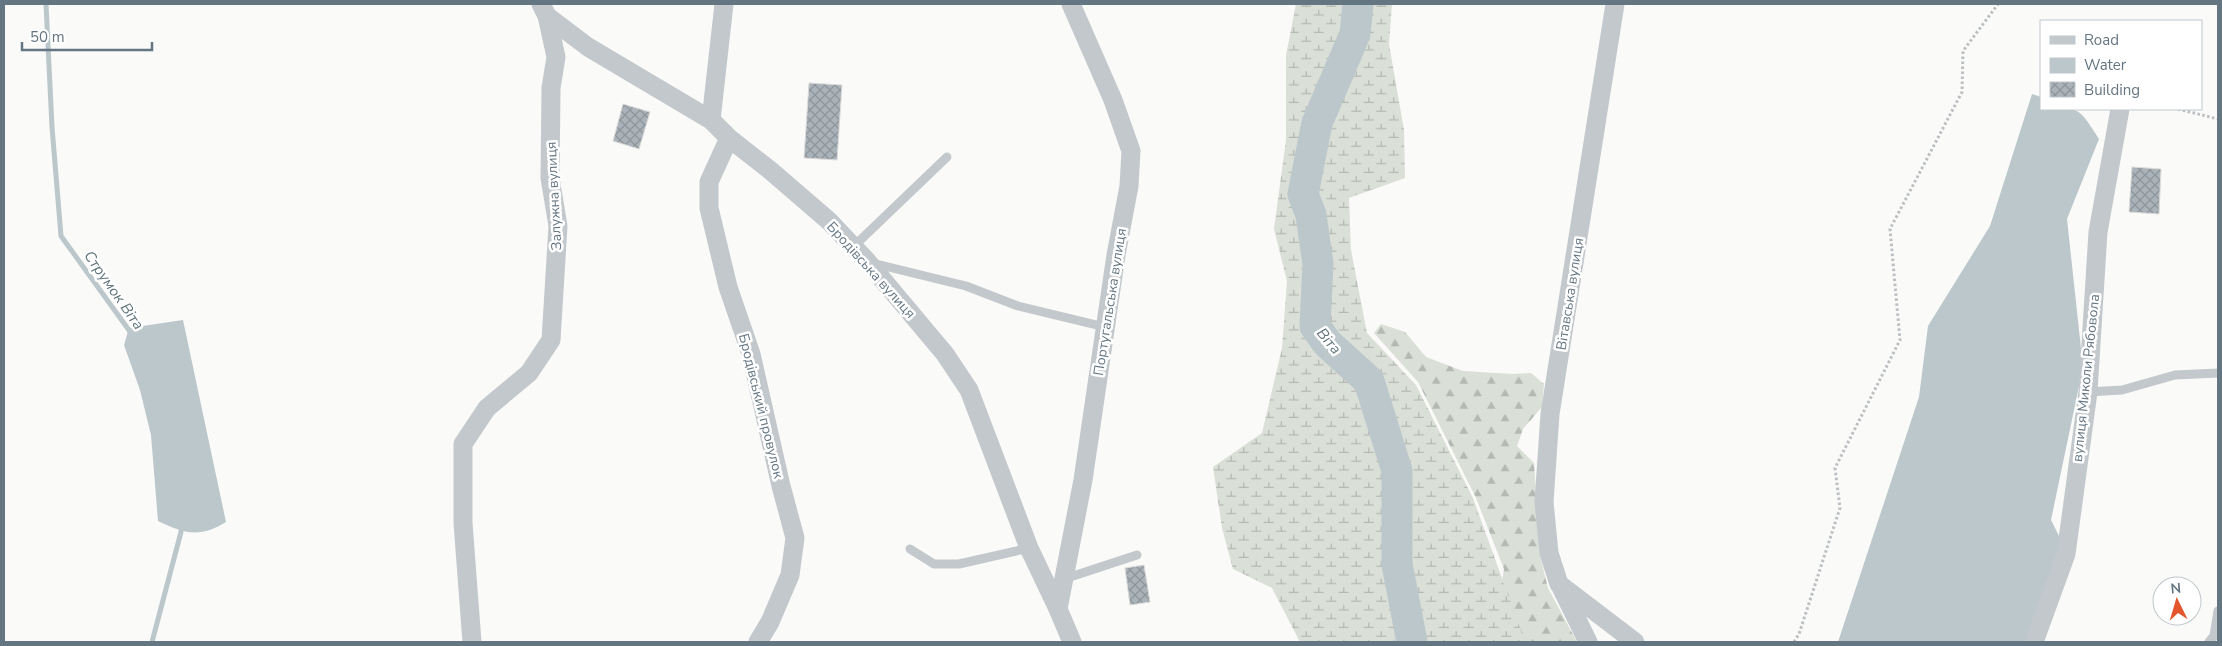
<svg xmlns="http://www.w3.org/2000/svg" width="2222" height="646" viewBox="0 0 2222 646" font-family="'Nunito Sans',sans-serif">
<defs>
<pattern id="forest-firs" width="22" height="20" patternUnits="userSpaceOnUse" patternTransform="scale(1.25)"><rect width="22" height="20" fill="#dadfd7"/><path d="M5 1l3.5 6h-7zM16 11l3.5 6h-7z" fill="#b4b9b4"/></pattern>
<pattern id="wetland-marsh" width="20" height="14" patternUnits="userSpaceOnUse" patternTransform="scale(1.25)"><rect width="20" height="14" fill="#dadfd7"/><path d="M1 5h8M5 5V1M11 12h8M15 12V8" fill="none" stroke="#b4b9b4"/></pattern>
<pattern id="building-cross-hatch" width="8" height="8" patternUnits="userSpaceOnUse" patternTransform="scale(1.25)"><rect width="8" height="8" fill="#aab3b9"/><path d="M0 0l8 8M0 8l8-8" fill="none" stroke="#8e969c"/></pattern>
</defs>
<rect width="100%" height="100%" fill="#fafaf8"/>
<!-- forest -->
<path fill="url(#forest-firs)" d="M1381,324L1405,332L1426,357L1463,371L1513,374L1531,373L1544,384L1542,407L1523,429L1517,446L1534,463L1540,556L1548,588L1577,642H1466L1498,605L1504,569L1476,498L1418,382L1374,333Z"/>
<!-- wetland -->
<path fill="url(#wetland-marsh)" d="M1296,4H1392L1389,44L1404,130L1405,178L1349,198L1351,250L1367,333L1416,385L1473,498L1525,642H1300L1272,588L1233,569L1222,528L1213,467L1262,433L1282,348L1287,281L1274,229L1286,140V55Z"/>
<!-- water -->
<path fill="#bbc7cb" d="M2032,94L2041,97V109C2081,109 2077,105 2099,139L2067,219L2083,367L2051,520L2062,542L2025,642H1838L1919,397L1928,326L1990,226Z
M183,320L226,522C200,538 185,534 158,521L151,435L140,390L124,345L129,328Z"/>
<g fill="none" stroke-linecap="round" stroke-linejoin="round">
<!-- stream -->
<path stroke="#bbc7cb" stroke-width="5" d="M46,4L52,127L61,236L131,333
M152,642L181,532V527"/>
<!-- river -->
<path stroke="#bbc7cb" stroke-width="31" d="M1358,4L1355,34L1317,123L1303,194L1311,215L1318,264L1315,326L1327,343L1369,381L1397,471V564L1412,642"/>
</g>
<!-- building -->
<path fill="url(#building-cross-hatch)" stroke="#dcdcda" d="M809,83L842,85L837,160L804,158Z
M623,104L650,112L639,149L613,141Z
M2132,167L2161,169L2159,214L2129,212Z
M1144,565L1150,602L1130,605L1125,568Z"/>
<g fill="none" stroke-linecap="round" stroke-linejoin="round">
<!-- path -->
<path stroke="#bbbfc2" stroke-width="3" stroke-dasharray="2.5 2.5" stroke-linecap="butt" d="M2178,109L2218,119
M1794,642L1799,634L1840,508L1835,468L1900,340L1890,229L1962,92L1963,51L1998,4"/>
<!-- service -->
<path stroke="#c3c8cc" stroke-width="9" d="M852,248L947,157
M872,263L966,286L1018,306L1105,327
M2088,392L2122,390L2175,375L2218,373
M910,549L934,564H959L1029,548
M1064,579L1137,555
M2209,642L2214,636L2218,611"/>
<!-- minor -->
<path stroke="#c3c8cc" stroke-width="19" d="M541,4L547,16L588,47L711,120L729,138L771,171L829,221L867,261L945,354L969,390L1029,548L1058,609L1072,642
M1615,4L1550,414L1544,502L1549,553L1559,584L1635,642
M711,120L724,4
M729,138L709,182V208L728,287L751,354L781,486L795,538L790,575L770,622L758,642
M1561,587L1588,642
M1058,609L1083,480L1116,255L1129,186L1131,151L1113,100L1071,4
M472,642L463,523V444L487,408L529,373L551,340L558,226L550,178L551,88L556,57L547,16
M2034,642L2066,554L2088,392L2098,232L2120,109"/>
</g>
<g text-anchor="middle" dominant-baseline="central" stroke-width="5" stroke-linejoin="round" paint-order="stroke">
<!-- street labels -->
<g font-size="14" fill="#657683" stroke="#fff">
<text transform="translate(554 196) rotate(-93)">Залужна вулиця</text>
<text transform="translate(871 270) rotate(48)">Бродівська вулиця</text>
<text transform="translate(1570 294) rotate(-81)">Вітавська вулиця</text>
<text transform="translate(1110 302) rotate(-81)">Португальська вулиця</text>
<text transform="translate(2086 378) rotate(-84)">вулиця Миколи Рябовола</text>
<text transform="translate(761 406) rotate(76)">Бродівський провулок</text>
</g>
<!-- water labels -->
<g font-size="15" font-style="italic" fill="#60757c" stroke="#fff">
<text transform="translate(114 290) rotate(55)">Струмок Віта</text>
<text transform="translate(1329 341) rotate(50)">Віта</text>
</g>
</g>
<!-- border -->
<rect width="2222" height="646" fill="none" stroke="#657683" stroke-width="10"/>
<!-- legend -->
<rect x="2040" y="20" width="162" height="90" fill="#ffffff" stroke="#c1c8cd"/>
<rect x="2050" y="36" width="25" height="8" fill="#c3c8cc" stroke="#c1c8cd"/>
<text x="2084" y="45" font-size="15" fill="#657683">Road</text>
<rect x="2050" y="58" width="25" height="15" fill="#bbc7cb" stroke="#c1c8cd"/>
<text x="2084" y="70" font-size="15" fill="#657683">Water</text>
<rect x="2050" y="82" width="25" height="15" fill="url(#building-cross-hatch)" stroke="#c1c8cd"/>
<text x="2084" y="95" font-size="15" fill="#657683">Building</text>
<!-- north arrow -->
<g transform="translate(2177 601) rotate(355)"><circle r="24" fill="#ffffff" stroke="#c1c8cd"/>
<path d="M0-4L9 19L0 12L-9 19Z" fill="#e4572e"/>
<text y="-8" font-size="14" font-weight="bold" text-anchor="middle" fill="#657683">N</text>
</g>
<!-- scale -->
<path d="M22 42v8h130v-8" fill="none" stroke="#657683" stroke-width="2.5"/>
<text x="30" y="42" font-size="15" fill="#657683" stroke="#ffffff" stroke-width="4" paint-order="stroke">50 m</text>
</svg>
